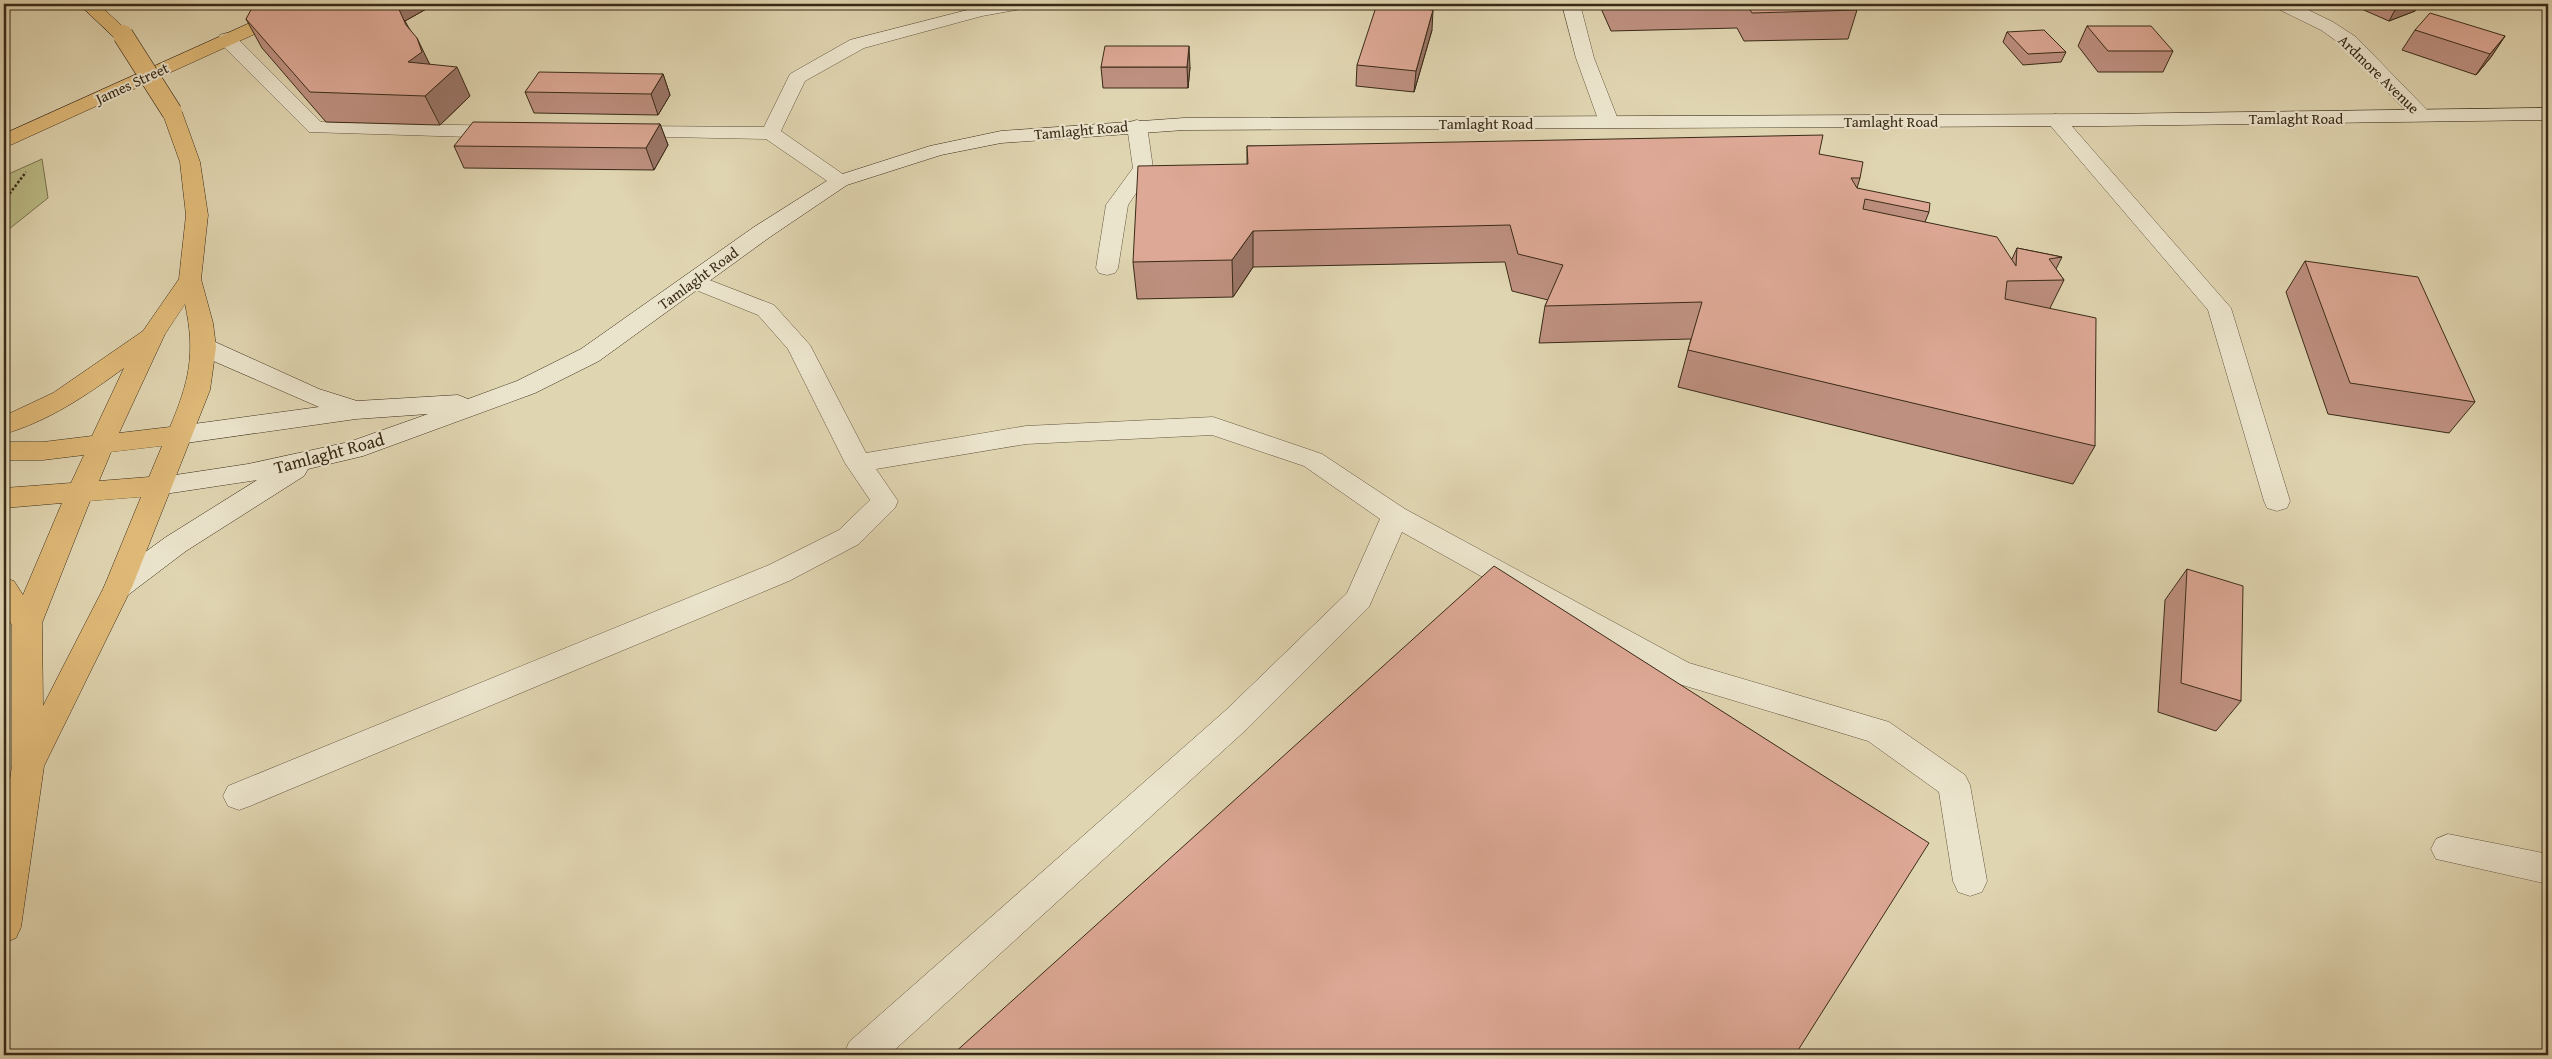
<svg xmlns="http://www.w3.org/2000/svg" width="2552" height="1059" viewBox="0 0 2552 1059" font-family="'Gentium Book Plus',serif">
<rect width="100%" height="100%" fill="#e0d5b1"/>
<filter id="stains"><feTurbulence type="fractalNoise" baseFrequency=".004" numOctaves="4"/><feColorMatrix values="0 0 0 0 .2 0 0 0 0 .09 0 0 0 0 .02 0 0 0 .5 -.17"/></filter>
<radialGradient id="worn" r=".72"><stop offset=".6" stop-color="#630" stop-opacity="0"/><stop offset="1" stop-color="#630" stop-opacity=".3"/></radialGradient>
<!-- green -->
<path fill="#babb86" stroke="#7a724e" d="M42,159L48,198L4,233V176Z"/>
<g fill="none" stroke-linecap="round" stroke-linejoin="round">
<defs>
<path id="lane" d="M991,4H1030L1027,8L982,16L864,48L805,81L778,137H764L761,133L790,74L850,40Z
M1562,4H1580L1594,58L1619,122L1616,126H1602L1599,122L1576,58Z
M2056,114L2063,116L2231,308L2290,501L2287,508L2277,511L2267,508L2264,501L2208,310L2049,124L2046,120L2049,116Z
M1137,120L1144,122L1147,126L1153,168L1128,205L1118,268L1115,273L1107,275L1099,273L1096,268L1106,205L1133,168L1127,126L1130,122Z
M694,274L774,305L810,345L866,453L1026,426L1213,417L1222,420L1322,454L1405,509L1689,663L1889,722L1965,775L1970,785L1987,881L1982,892L1970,896L1958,892L1953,881L1939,792L1868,741L1669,681L1402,532L1369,607L1248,728L889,1055H844L849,1042L1226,710L1347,593L1380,519L1304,466L1212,435L1026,444L876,469L898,501L895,508L859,544L789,581L250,806L239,810L228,806L223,796L228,786L769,565L839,530L870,500L845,463L788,349L758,315L686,286L683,281L686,276Z
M2448,834L2548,854V884L2436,859L2431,849L2436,839Z"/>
<path id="street" d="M2273,4H2296L2333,22L2356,37L2430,113L2433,117L2430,121H2416L2342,45L2321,30L2276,8Z
M227,33L234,35L321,122L503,126L510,128L513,132L510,136L503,138L309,132L220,43L218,39L220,35Z
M626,126L771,127L778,129L847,177L851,181L847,185L840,187L833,185L766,139L619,136L616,132L619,128Z"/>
<path id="secondary" d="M2548,108V120L2104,126L1184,130L1001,143L941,155L847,185L770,237L599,361L535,393L363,456L308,469L304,476L186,551L128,595L118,598L108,595L104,587L108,579L166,537L257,480L158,495L149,493L145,486L149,479L248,464L349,442L428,414L356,419L179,444L170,441L166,435L170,429L179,426L319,407L195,353L192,347L195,341L204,339L213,341L319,389L357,401L458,395L468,399L517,381L581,349L754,227L833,177L930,146L1001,131L1184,118L2104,114Z"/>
<path id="highway" d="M79,4H98L132,35L130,39H116Z
M292,4H315L312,8L4,148V134Z
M172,106L179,108L182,112L200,162L208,215L201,279L213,323L216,347L210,390L132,587L44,766L21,927L16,938L4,943V819L12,766V625L4,612V578L14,581L23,595L62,503L4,508V488L71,483L84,455L43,460H4V442H43L92,436L124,368C87,395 49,421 4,434V416L53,393L143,331L179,279L186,215L180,162L162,112L165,108ZM185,304C196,354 189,382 170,427L119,433L165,334ZM162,446L149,477L99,481L111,452ZM141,497L104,587L43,706L42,623L90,501Z"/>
</defs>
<!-- lane casing -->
<use href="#lane" stroke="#63553e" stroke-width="1"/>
<!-- street casing -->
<use href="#street" stroke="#63553e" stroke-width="1"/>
<!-- secondary casing -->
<use href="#secondary" stroke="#392a17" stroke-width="1"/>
<!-- highway casing -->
<use href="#highway" stroke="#392a17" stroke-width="1"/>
<!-- path -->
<path stroke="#392a17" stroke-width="2.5" stroke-dasharray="2.5 2" stroke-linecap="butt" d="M4,201L26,172"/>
<!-- lane -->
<use href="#lane" fill="#ebe4cc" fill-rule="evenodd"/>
<!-- street -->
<use href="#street" fill="#ebe4cc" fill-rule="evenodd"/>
<!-- secondary -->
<use href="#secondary" fill="#ebe4cc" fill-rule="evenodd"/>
<!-- highway -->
<use href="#highway" fill="#e0ba78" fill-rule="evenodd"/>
<defs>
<path id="highway-bridge" d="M123,35L172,112"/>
</defs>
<!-- highway-bridge casing -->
<use href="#highway-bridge" stroke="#392a17" stroke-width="21" stroke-linecap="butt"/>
<!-- highway-bridge -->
<use href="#highway-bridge" stroke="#e0ba78" stroke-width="20"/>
</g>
<!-- wall -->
<path fill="#be9080" stroke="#392a17" d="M259,4H435L405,21L430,65L470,96L440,125L326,122L262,48L246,19Z
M1599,4H1853L1857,10L1848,39L1744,41L1737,28L1611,31Z
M2061,4H2088L2066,8Z
M2350,4H2419L2415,11L2389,21Z
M2087,26L2173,51L2163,72H2098L2078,46Z
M1432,30L1414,92L1356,86L1357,65Z
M2415,30L2505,36L2491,57L2476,75L2402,50Z
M2007,32L2066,52L2061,62L2023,65L2003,42Z
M1101,67H1190L1188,88H1103Z
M663,74L670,95L658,115L534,113L525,92Z
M660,124L668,145L654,170L464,168L454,146Z
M1247,146L1819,154L1860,178L1857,188L1929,212L1925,222L2012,259L2017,248L2062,257L2056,269L2064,280L2050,308L2095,446L2073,484L1678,387L1691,339L1539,343L1545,306L1548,300L1512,291L1505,262L1253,267L1233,297L1137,299L1133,262L1247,164Z
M2305,261L2475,402L2449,433L2328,414L2286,292Z
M2187,569L2241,701L2216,731L2158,712L2165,600Z"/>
<!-- shaded-wall -->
<path fill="#9b7668" stroke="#392a17" d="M383,4H435L405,21Z
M2068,4H2088L2066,8Z
M2412,4H2419L2415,11L2389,21L2395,10Z
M1433,10L1432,30L1414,92L1416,71Z
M2505,36L2491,57L2476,75L2490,54Z
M417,38L431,67L408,62Z
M1189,46L1190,67L1188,88L1187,67Z
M457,67L470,96L440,125L425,96Z
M663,74L670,95L658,115L651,94Z
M660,124L668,145L654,170L646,148Z
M1253,231V267L1233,297L1232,260Z"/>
<!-- building -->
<path fill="#dda895" stroke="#392a17" d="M259,4H393L397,5L406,25L417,38L422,52L408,62L457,67L425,96L310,92L246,19L253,6Z
M1377,4L1433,10L1416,71L1357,65Z
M1746,4H1853L1857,10L1752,13Z
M2380,4H2412L2395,10Z
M2430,13L2505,36L2490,54L2415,30Z
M2087,26H2151L2173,51H2108Z
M2044,30L2066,52L2028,54L2007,32Z
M1105,46H1189L1187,67H1101Z
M539,72L663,74L651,94L525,92Z
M473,122L660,124L646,148L454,146Z
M1823,135L1819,154L1863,162L1860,178H1851L1857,188L1930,203L1929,212L1865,199L1863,209L1997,237L2016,266L2017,248L2062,257L2049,259L2064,280L2007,281L2005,299L2096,318L2095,446L1688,350L1702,302L1545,306L1563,265L1518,254L1510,225L1253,231L1232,260L1133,262L1138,166L1248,164L1247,146Z
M2305,261L2418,277L2475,402L2350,383Z
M1494,566L1929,843L1795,1055H952Z
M2187,569L2243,586L2241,701L2181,683Z"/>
<g text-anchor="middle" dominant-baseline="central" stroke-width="4" stroke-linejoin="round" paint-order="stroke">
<!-- far-street labels -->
<g font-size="15" fill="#392a17" stroke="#ebe4cc">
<text transform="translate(2379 74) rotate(44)">Ardmore Avenue</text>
<text transform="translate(132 83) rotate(-25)">James Street</text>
<text x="2296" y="118">Tamlaght Road</text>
<text x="1891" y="121">Tamlaght Road</text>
<text x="1486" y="123">Tamlaght Road</text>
<text transform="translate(1081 130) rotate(-5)">Tamlaght Road</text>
<text transform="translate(698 278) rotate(-36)">Tamlaght Road</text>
</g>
<!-- street labels -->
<g font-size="18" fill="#392a17" stroke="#ebe4cc">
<text transform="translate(329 453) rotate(-15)">Tamlaght Road</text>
</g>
</g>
<!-- margin -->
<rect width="2552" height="1059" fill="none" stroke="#e0d5b1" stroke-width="20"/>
<rect x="5" y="5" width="2542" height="1049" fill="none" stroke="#392a17" stroke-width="2.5"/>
<rect x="10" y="10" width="2532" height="1039" fill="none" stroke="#392a17"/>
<rect width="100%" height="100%" filter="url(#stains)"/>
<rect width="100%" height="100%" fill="url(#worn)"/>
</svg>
